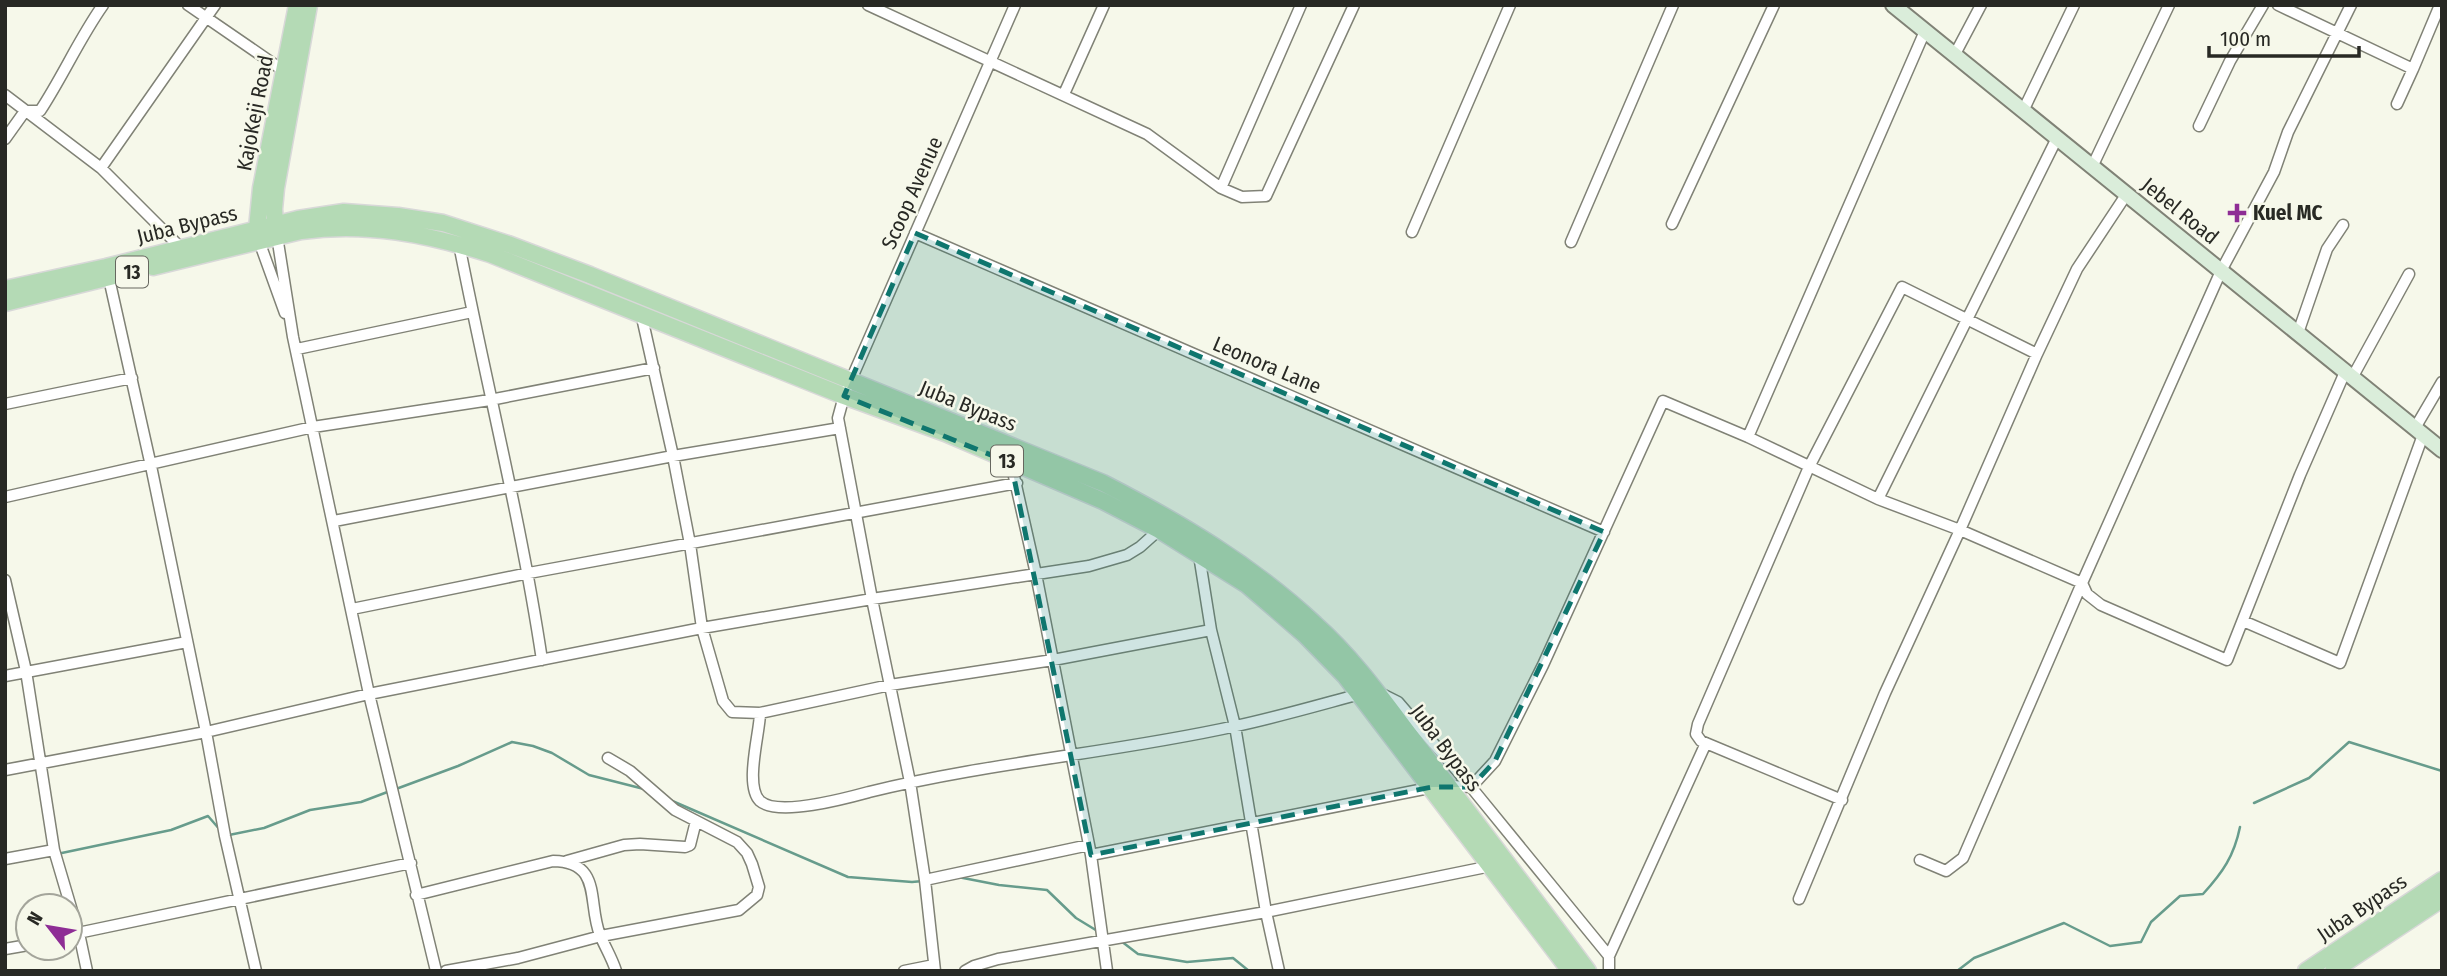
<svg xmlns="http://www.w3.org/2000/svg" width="2447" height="976" viewBox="0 0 2447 976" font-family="'Fira Sans Condensed',sans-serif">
<rect width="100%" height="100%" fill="#f6f8ea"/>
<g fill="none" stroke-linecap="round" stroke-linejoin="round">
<!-- stream -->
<path stroke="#679c8c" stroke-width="2.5" d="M396,789L458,766L512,742L533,746L552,753L589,775L644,789
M670,800L848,877L912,882L923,881
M2254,803L2309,778L2349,742L2442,771
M229,835L264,828L310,810L361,802L390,791
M57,854L171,830L208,816L221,831
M958,877L999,885L1047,890L1076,918L1099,932
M1121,941L1138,954L1187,962L1233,958L1249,971
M1957,971L1974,958L2064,923L2110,946L2141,942L2151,922L2180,896L2203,894C2223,872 2234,856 2240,827"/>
<defs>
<path id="minor" d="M188,5L284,71
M868,5L1147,134L1221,188L1242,197L1266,196L1354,5
M2278,5L2413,69L2397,104
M1954,56L1981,5
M2413,69L2440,5
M1064,94L1104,5
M5,95L101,168L181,248
M2023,111L2074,5
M2199,126L2230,61L2263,5
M5,139L25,111H40C63,76 79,39 103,5
M2092,167L2169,5
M101,168L215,5
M1221,188L1301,5
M1672,224L1774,5
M1412,232L1510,5
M915,233L1604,532
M277,236L293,337L369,694L436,971
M259,241L285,313
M1571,242L1673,5
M459,244C486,383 521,520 542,660
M108,274L151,466L206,732L225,836L256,971
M641,313L673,456L690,544L702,628L723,701L732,712L760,713L890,685L1053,660L1211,630
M2298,333L2327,249L2343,225
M297,349L472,312
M2352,378L2409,274
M5,404L132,378
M2415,428L2442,382
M1748,437L1925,31
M1011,463L1036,574L1091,855L1107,971
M5,497L313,427L490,400L654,368
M1878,499L2057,138
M334,521L673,456L840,428
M1199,555L1211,630L1235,726L1266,912L1279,971
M5,580L26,671L54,850L80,938L87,971
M2082,583L2087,594L2101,605L2227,660L2300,475L2345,372
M352,609L529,573L1017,483
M2243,621L2340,663L2423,435
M5,676L187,642
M1382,694L1398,702L1471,787L1609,956
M760,713C760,732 744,786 760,801C778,817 847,798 869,792C990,762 1115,753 1236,726C1278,717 1319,705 1360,694
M5,770L206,732L369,694L702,628L872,599L1089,566L1127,555L1140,547L1159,530
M1449,786L1471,787L1495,761L1543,665L1663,401L1748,437L1878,499L1960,530L2082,583L2221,271L2274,172L2288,132L2351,5
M1842,800L1701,741L1696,734L1698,724L1809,467L1902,287L2037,354
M1091,855L1434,787
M5,859L54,850
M1920,860L1946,871L1963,858L2082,583
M567,861L624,845L640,844L685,847L690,845L696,821
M925,880L1089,845
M416,895L553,861C603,862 587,902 600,935C605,947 612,958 616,971
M1799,899L1885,693L1960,530L2037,354L2077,269L2126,195
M78,933L411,863
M5,949L28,945
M446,971L518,958L601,936L739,910L757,895L759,887L752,864L747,853L737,842L675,810L630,771L608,758
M904,971L934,965
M935,971L925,880L910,782L872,599L838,418L844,396L1015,5
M965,971L974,966L998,959L1266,912L1491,866
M1609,971V956L1706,743"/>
<path id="secondary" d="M1893,5L2442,450"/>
<path id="primary" d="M276,234L274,209L276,188L309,5
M258,237L257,228L261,188L297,5
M153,267L301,231C367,222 427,234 490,254L844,396L945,433L1103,501L1159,530L1247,585L1305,635L1345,676L1570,971
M5,289L106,267L298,219L344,212L398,216L443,223L508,244L590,275L1103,483C1179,522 1252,565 1315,624C1358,662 1389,709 1424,754C1479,826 1534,898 1588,971
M5,303L114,276
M2306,971L2442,880
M2333,971L2442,899"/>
</defs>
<!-- minor casing -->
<use href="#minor" stroke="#808276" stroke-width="13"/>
<!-- secondary casing -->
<use href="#secondary" stroke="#808276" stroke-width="18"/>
<!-- primary casing -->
<use href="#primary" stroke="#d8d8d8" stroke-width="19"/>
<!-- minor -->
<use href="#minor" stroke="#fff" stroke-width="10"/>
<!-- secondary -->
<use href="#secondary" stroke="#daedda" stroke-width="14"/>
<!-- primary -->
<use href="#primary" stroke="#b4dab5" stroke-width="16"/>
</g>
<!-- marked area -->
<path fill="#0f766e" fill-opacity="0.2" stroke="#0f766e" stroke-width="5" stroke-dasharray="14 9" stroke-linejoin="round" d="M915,233L1604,532L1495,761L1471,787H1432L1091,855L1011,463L844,396Z"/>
<!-- markers -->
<path fill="#8e2d95" stroke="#f6f8ea" stroke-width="2.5" d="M2233.5 202.5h7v7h7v7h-7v7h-7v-7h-7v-7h7z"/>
<g text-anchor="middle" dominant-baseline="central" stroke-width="5" stroke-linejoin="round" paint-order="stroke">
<!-- shield labels -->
<g fill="#f6f8ea" stroke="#66675f" stroke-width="2">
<rect x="116" y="256.5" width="32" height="31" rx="5"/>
<rect x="991" y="445.5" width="32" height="31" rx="5"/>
</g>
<g font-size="19" font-weight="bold" fill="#282924">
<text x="132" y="272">13</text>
<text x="1007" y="461">13</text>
</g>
<!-- street labels -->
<g font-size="21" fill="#282924" stroke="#f6f8ea">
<text transform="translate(255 113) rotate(-79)">KajoKeji Road</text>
<text transform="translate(912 193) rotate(-66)">Scoop Avenue</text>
<text transform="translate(2180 211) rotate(39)">Jebel Road</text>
<text transform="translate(187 225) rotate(-14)">Juba Bypass</text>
<text transform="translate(1267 365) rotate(23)">Leonora Lane</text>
<text transform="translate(968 406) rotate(22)">Juba Bypass</text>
<text transform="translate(1446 748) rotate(53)">Juba Bypass</text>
<text transform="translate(2362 908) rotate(-34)">Juba Bypass</text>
</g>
<!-- poi labels -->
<g font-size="21" font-weight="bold" fill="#282924" stroke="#f6f8ea" text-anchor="start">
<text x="2253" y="213">Kuel MC</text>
</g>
</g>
<!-- border -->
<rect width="2447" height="976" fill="none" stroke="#282924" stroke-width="14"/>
<!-- north arrow -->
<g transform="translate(49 927) rotate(301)"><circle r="33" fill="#f6f8ea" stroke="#a4a59b" stroke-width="2"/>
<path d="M0-5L12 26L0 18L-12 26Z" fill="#8e2d95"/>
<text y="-10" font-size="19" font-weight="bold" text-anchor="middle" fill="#282924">N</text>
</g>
<!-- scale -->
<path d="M2209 46v10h150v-10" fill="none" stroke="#282924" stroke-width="3.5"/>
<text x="2220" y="46" font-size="21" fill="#282924" stroke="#f6f8ea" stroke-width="5" paint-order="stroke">100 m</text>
</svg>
